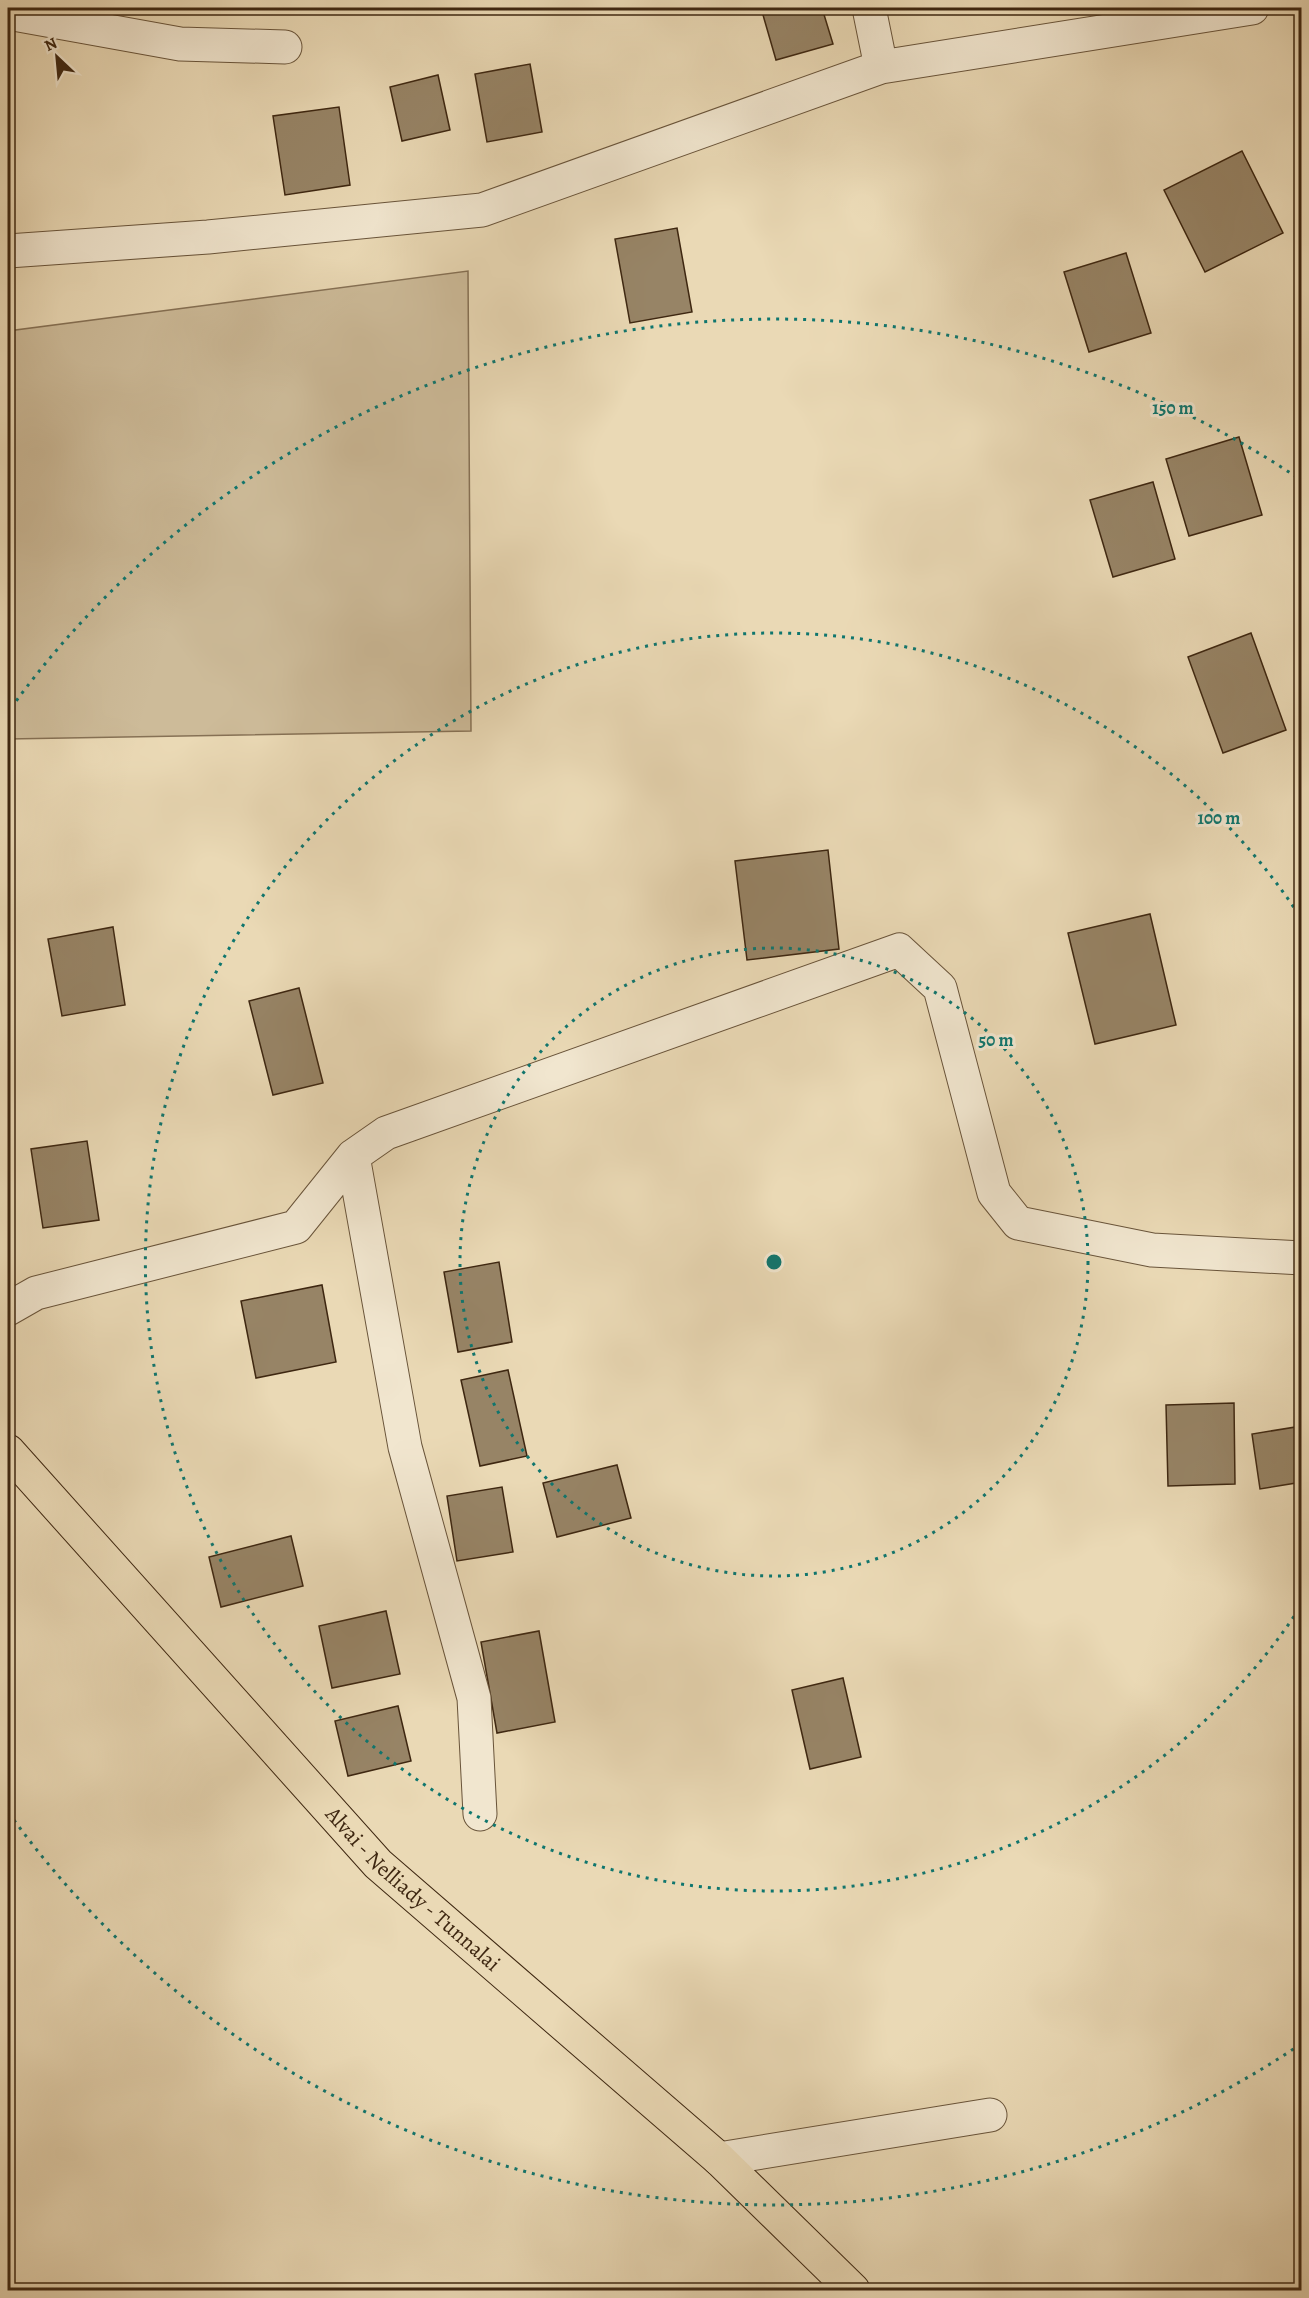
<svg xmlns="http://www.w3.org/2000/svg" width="1309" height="2298" viewBox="0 0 1309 2298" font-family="Alegreya,serif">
<rect width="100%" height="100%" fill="#ead9b5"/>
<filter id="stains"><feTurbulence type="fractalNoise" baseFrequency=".00333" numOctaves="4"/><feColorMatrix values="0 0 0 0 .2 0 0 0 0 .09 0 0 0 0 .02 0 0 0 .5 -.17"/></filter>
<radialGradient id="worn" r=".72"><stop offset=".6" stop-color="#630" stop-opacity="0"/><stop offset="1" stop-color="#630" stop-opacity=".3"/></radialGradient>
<!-- green -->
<path fill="#cdbb99" stroke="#867155" stroke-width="1.5" d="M468,271L471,731L8,739V331Z"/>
<!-- building -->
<path fill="#978466" stroke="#3e2711" stroke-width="1.5" d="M761,8H822L833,44L776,60Z
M530,64L542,132L487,142L475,74Z
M438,75L450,130L402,141L390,87Z
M339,107L350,185L285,195L273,116Z
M1242,151L1283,233L1205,272L1164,190Z
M677,228L692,312L630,323L615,239Z
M1126,253L1151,333L1089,352L1064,272Z
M1239,437L1262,515L1189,536L1166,459Z
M1153,482L1175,559L1113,577L1090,500Z
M1251,633L1286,730L1223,753L1188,657Z
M828,850L839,949L747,960L735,861Z
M1150,914L1176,1025L1095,1044L1068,933Z
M113,927L125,1005L62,1016L48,939Z
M299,988L323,1083L273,1095L249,1001Z
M87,1141L99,1220L43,1228L31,1149Z
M499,1262L512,1342L458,1352L444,1272Z
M322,1285L336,1362L256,1378L241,1301Z
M508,1370L527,1456L480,1466L461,1380Z
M1234,1403L1235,1484L1168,1486L1166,1405Z
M1302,1426V1482L1260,1489L1252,1434Z
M617,1465L631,1518L557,1537L543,1483Z
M502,1487L513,1552L457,1561L447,1496Z
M291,1536L303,1586L221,1607L209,1557Z
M386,1611L400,1674L332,1688L319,1626Z
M539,1631L555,1722L497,1733L481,1642Z
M843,1678L861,1757L810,1769L792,1690Z
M398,1706L411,1761L348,1776L335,1721Z"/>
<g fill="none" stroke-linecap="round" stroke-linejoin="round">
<defs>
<path id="minor" d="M869,8L881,67
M8,13L180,44L285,47
M8,251L208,237L482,210L881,67L1252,8
M353,1156L405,1447L474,1698L480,1814
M8,1309L36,1293L296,1227L353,1156L386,1133L899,950L940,988L994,1193L1018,1223L1152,1250L1302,1258
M719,2159L990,2115"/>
<g id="major">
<path id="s1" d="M8,1451L378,1864L719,2159L853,2290"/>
</g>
</defs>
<!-- minor casing -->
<use href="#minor" stroke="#69543a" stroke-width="35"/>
<!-- major casing -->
<use href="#major" stroke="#3e2711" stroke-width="35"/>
<!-- minor -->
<use href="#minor" stroke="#f1e6cf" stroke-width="33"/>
<!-- major -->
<use href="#major" stroke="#ead9b5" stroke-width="33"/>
</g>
<!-- distance rings -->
<g fill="none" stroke="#0f766e" stroke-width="3" stroke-dasharray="3 6">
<circle cx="774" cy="1262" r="314"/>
<path d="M1299 1609A629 629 0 1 1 1299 915"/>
<path d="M1301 2044A943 943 0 0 1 11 1816M11 708A943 943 0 0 1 1301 480"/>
</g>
<g text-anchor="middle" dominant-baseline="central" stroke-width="6" stroke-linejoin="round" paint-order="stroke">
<!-- street labels -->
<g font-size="22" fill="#3e2711" stroke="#f1e6cf">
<text stroke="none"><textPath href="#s1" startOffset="597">Alvai - Nelliady - Tunnalai</textPath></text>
</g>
</g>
<circle cx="774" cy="1262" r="9" fill="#0f766e" stroke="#f1e6cf" stroke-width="3"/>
<g font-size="18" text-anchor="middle" font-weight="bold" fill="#0f766e" stroke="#f1e6cf" stroke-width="6" stroke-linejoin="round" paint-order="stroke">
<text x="1173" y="414">150 m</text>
<text x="1219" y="824">100 m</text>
<text x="996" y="1046">50 m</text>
</g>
<!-- margin -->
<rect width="1309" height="2298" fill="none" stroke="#ead9b5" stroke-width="30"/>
<rect x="9" y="9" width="1291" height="2280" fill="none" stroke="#3e2711" stroke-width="3"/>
<rect x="15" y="15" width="1279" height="2268" fill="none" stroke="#3e2711" stroke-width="1.5"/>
<!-- north arrow -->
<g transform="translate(57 57) rotate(334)" stroke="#f1e6cf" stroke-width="4.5" paint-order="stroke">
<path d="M0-4.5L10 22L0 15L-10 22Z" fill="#3e2711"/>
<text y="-9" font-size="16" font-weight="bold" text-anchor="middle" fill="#3e2711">N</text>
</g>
<rect width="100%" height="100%" filter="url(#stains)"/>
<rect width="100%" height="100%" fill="url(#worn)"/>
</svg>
